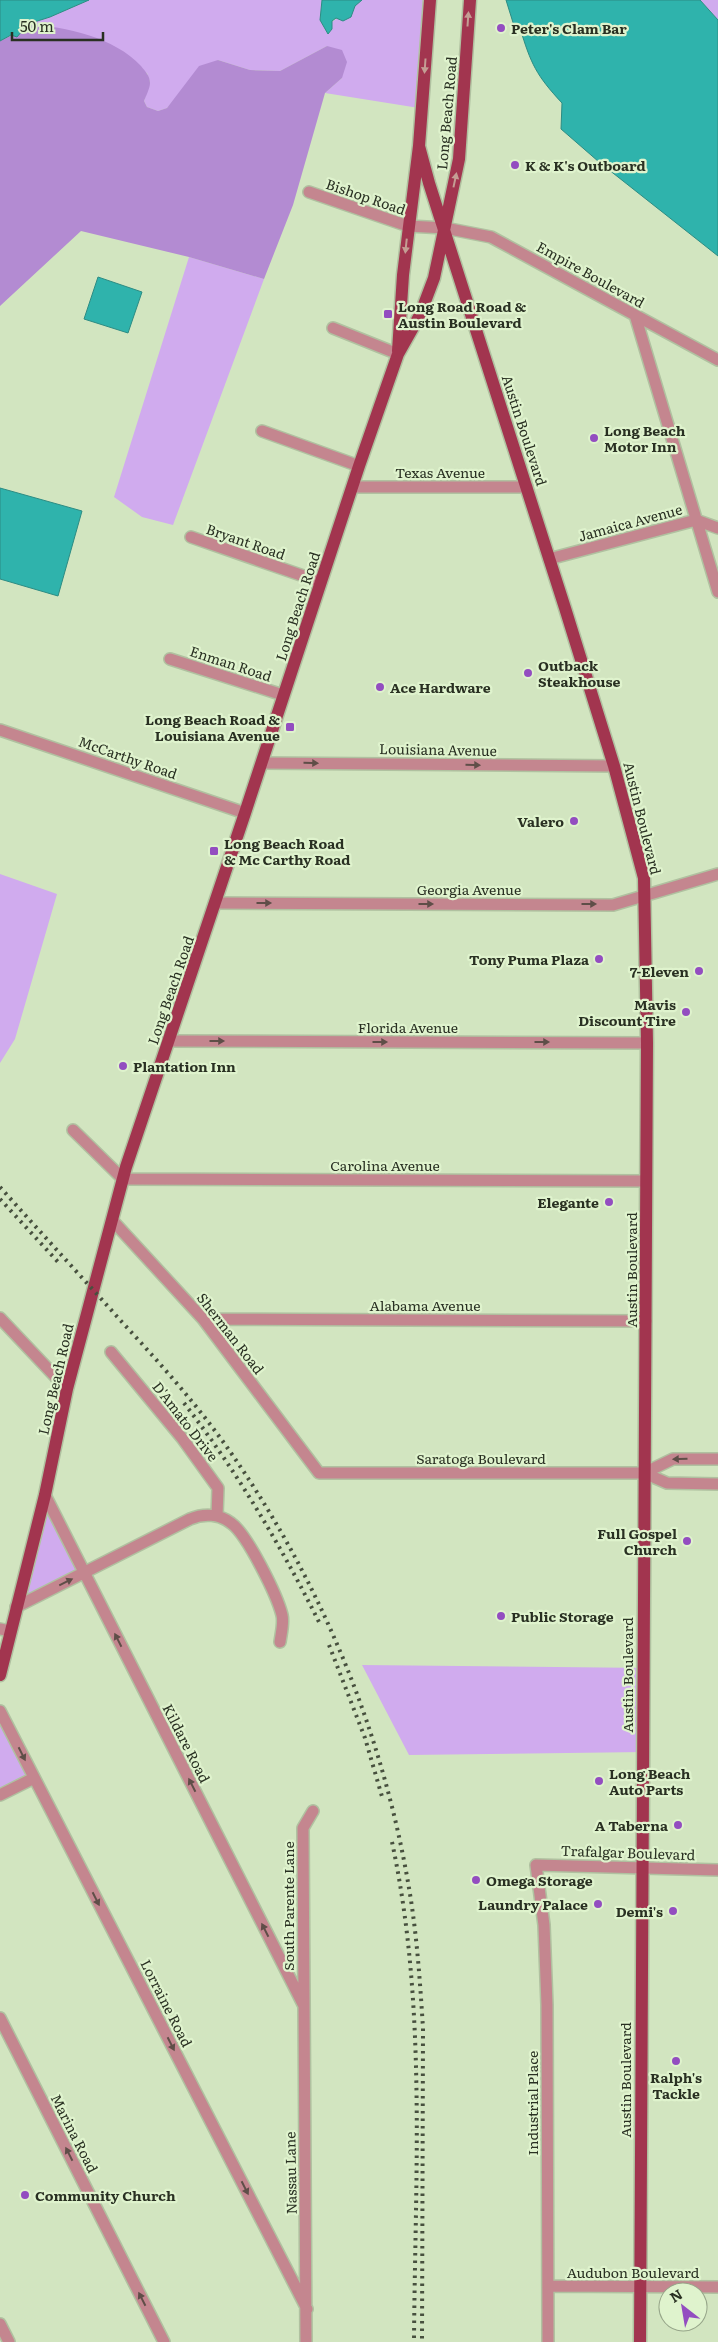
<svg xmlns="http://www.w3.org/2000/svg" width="718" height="2342" viewBox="0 0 718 2342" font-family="Literata,serif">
<rect width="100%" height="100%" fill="#d2e5c0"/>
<!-- green -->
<path fill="#d0abee" d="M89,0H322L320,20L328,34L332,29V22L362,0H427L419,108L325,93L342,78L327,46L280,71L250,70L218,60L182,91L167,108L158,111L147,107L144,101L150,82L147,73L28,24L50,17Z
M700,0H718V20Z
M189,257L264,279L173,525L142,517L114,497Z
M0,874L57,894L15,1039L0,1063Z
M45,1503L80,1571L21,1600Z
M362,1665L650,1668L645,1752L409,1755Z
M0,1719L29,1777L0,1791Z"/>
<!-- forest -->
<path fill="#b38bd2" d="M28,24C66,27 114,37 141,66C145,71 150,76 150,83C150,88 146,96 144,101L147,107L158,111L167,108L199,66L218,60L250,70L280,71L327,46L342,50L347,62L342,78L325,93L293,205L264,279L189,257L81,231L0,306V41L12,35L17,37Z"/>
<!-- water -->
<path fill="#2fb3ac" stroke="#2d8c83" d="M0,0H89L50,17L28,24L17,37L11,35L0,41Z
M322,0H362L355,6L351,17L343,21L336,18L332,21V29L328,34L320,20Z
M506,0H700L718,20V256L599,162L561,129L562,103C536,75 531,64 520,28L515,29Z
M98,277L142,292L128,333L84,319Z
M0,488L82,511L58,596L0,579Z"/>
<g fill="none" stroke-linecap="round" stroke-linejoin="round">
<defs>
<path id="minor" d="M309,192L408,226L445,228L491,237L718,360
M635,315L718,592
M333,328L398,354
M262,431L359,466
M353,487H527
M191,537L321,582
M549,559L696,520L718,528
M170,659L283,695
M0,730L245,813
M262,763L614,766
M215,903L613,905L718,874
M169,1041L647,1043
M73,1130L123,1179L646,1181
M112,1220L203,1319L319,1473H644L667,1483L718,1484
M0,1318L67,1389
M203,1319L646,1321
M111,1352L182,1438L218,1488L217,1516
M644,1473L673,1459H718
M45,1495L303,2004
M16,1607L190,1519C204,1513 220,1514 231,1523C247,1534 277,1595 282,1615C284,1623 281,1634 280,1642
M0,1629L10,1631
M0,1711L307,2309
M0,1795L34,1778
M0,2018L164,2342
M549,2286L718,2287
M0,2324L9,2342
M306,2342L303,1828L313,1811
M548,2342L547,2005L544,1925L536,1865L718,1870"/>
<path id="major" d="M419,146L429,183L565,608L614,766L644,878L647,1043L640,2342
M398,351L403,275L419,146L430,0
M0,1675L45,1495L67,1389L126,1167L245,813L359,466L398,354L420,315L434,278L459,159L470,0"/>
</defs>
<!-- minor casing -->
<use href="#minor" stroke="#b0c1a0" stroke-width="14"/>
<!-- major casing -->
<use href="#major" stroke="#b0c1a0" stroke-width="15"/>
<!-- minor -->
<use href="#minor" stroke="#c4868f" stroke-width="11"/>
<!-- major -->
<use href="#major" stroke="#a2354f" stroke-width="12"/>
<!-- rail -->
<path stroke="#47503e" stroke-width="4" stroke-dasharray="2.5 5" stroke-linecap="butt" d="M0,1187C40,1232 81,1276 121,1321C157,1360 193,1400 224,1443C318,1575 382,1728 409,1888C417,1935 420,1982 423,2028L422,2342
M0,1199L58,1262
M184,1403C238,1473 281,1546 320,1624
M329,1645L365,1738L383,1800
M392,1842C427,2006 415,2176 414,2342"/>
</g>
<!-- one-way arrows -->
<defs><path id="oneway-solid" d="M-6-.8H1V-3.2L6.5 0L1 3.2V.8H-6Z" transform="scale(1.25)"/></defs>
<g fill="#c49e94">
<use href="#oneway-solid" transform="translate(468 19) rotate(-86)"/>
<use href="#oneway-solid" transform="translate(425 66) rotate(94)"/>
<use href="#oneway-solid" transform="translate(455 180) rotate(-78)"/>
<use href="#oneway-solid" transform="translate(406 246) rotate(96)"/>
</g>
<g fill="#5f4e48">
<use href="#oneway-solid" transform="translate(311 763) rotate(1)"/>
<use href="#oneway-solid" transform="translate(473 765) rotate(1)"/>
<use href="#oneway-solid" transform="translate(264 903)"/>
<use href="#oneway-solid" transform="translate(426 904)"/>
<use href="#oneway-solid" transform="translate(589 904)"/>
<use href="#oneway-solid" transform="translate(217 1041)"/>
<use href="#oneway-solid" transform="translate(380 1042)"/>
<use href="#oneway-solid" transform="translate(542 1042)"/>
<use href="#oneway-solid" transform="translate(680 1459) rotate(178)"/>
<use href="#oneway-solid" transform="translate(66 1582) rotate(-26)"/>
<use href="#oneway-solid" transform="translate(118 1640) rotate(-117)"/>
<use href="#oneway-solid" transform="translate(22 1754) rotate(63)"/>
<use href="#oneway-solid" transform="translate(192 1785) rotate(-117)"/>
<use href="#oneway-solid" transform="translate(96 1899) rotate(63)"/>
<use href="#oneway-solid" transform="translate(265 1930) rotate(-117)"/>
<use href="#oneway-solid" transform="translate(171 2044) rotate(63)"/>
<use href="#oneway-solid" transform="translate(69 2154) rotate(-117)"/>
<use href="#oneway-solid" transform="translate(245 2188) rotate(63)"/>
<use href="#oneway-solid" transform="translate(142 2299) rotate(-117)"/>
</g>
<!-- markers -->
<g fill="#934dc0" stroke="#dff3cd" stroke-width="2">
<circle cx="501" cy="28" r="5"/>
<circle cx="515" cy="165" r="5"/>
<rect x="383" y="309" width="10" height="10" rx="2.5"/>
<circle cx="594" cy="438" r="5"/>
<circle cx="528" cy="673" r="5"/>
<circle cx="380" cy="687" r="5"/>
<rect x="285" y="722" width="10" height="10" rx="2.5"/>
<circle cx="574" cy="821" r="5"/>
<rect x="209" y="846" width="10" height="10" rx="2.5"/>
<circle cx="599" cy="959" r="5"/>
<circle cx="699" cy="971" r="5"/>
<circle cx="686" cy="1012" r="5"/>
<circle cx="123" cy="1066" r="5"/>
<circle cx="609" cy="1202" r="5"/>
<circle cx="687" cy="1541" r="5"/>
<circle cx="501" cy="1616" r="5"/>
<circle cx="599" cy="1781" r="5"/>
<circle cx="678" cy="1825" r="5"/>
<circle cx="476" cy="1880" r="5"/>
<circle cx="598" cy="1904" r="5"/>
<circle cx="673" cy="1911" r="5"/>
<circle cx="676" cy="2061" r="5"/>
<circle cx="25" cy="2195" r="5"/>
</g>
<g text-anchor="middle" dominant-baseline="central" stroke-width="4.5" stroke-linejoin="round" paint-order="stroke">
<!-- poi labels -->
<g font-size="14" font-weight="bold" fill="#293022" stroke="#dff3cd" text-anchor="start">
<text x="511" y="28">Peter's Clam Bar</text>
<text x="525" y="165">K &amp; K's Outboard</text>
<text x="398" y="306">Long Road Road &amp;<tspan x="398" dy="16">Austin Boulevard</tspan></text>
<text x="604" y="430">Long Beach<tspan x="604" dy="16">Motor Inn</tspan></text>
<text x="538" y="665">Outback<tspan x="538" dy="16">Steakhouse</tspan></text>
<text x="390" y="687">Ace Hardware</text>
<text x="280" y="719" text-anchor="end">Long Beach Road &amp;<tspan x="280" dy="16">Louisiana Avenue</tspan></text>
<text x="564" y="821" text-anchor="end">Valero</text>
<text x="224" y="843">Long Beach Road<tspan x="224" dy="16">&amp; Mc Carthy Road</tspan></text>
<text x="589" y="959" text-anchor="end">Tony Puma Plaza</text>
<text x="689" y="971" text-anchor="end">7-Eleven</text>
<text x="676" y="1004" text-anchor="end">Mavis<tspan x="676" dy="16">Discount Tire</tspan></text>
<text x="133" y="1066">Plantation Inn</text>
<text x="599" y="1202" text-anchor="end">Elegante</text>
<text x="677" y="1533" text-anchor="end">Full Gospel<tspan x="677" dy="16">Church</tspan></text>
<text x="511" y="1616">Public Storage</text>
<text x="609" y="1773">Long Beach<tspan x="609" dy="16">Auto Parts</tspan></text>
<text x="668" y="1825" text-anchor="end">A Taberna</text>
<text x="486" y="1880">Omega Storage</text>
<text x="588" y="1904" text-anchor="end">Laundry Palace</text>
<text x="663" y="1911" text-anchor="end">Demi's</text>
<text x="676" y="2077" text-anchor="middle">Ralph's<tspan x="676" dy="16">Tackle</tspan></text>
<text x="35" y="2195">Community Church</text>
</g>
<!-- street labels -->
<g font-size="14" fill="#293022" stroke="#dff3cd">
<text transform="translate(446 113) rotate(-85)">Long Beach Road</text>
<text transform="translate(366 196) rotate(19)">Bishop Road</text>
<text transform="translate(591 274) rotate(29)">Empire Boulevard</text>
<text transform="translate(525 430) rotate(72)">Austin Boulevard</text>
<text x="440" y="472">Texas Avenue</text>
<text transform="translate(630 522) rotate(-15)">Jamaica Avenue</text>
<text transform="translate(246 541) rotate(19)">Bryant Road</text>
<text transform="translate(297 606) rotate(-72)">Long Beach Road</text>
<text transform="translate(231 663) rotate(18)">Enman Road</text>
<text transform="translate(438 749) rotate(1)">Louisiana Avenue</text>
<text transform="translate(128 757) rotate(19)">McCarthy Road</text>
<text transform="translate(643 818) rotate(76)">Austin Boulevard</text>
<text x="469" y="889">Georgia Avenue</text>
<text transform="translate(170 990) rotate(-71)">Long Beach Road</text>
<text x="408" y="1027">Florida Avenue</text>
<text x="385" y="1165">Carolina Avenue</text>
<text transform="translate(631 1270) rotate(-90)">Austin Boulevard</text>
<text x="425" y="1305">Alabama Avenue</text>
<text transform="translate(231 1333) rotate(52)">Sherman Road</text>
<text transform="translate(55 1379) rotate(-77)">Long Beach Road</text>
<text transform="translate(186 1421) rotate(52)">D'Amato Drive</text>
<text x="481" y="1458">Saratoga Boulevard</text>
<text transform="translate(627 1675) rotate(-90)">Austin Boulevard</text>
<text transform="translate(187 1743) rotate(63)">Kildare Road</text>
<text transform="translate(628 1852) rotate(2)">Trafalgar Boulevard</text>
<text transform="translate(288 1906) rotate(-90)">South Parente Lane</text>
<text transform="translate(167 2003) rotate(63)">Lorraine Road</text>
<text transform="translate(625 2080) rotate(-90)">Austin Boulevard</text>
<text transform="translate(532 2103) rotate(-90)">Industrial Place</text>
<text transform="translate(75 2133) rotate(63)">Marina Road</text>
<text transform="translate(290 2173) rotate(-91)">Nassau Lane</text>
<text x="633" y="2272">Audubon Boulevard</text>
</g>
</g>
<!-- north arrow -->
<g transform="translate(683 2307) rotate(329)"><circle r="24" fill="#dff3cd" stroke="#96a589"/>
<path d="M0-4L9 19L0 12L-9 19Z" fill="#934dc0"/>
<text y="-8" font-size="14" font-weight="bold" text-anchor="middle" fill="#293022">N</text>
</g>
<!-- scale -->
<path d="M12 32v8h91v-8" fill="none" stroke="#293022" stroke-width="2.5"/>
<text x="20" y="32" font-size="15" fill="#293022" stroke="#dff3cd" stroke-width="4" paint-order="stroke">50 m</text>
</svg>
